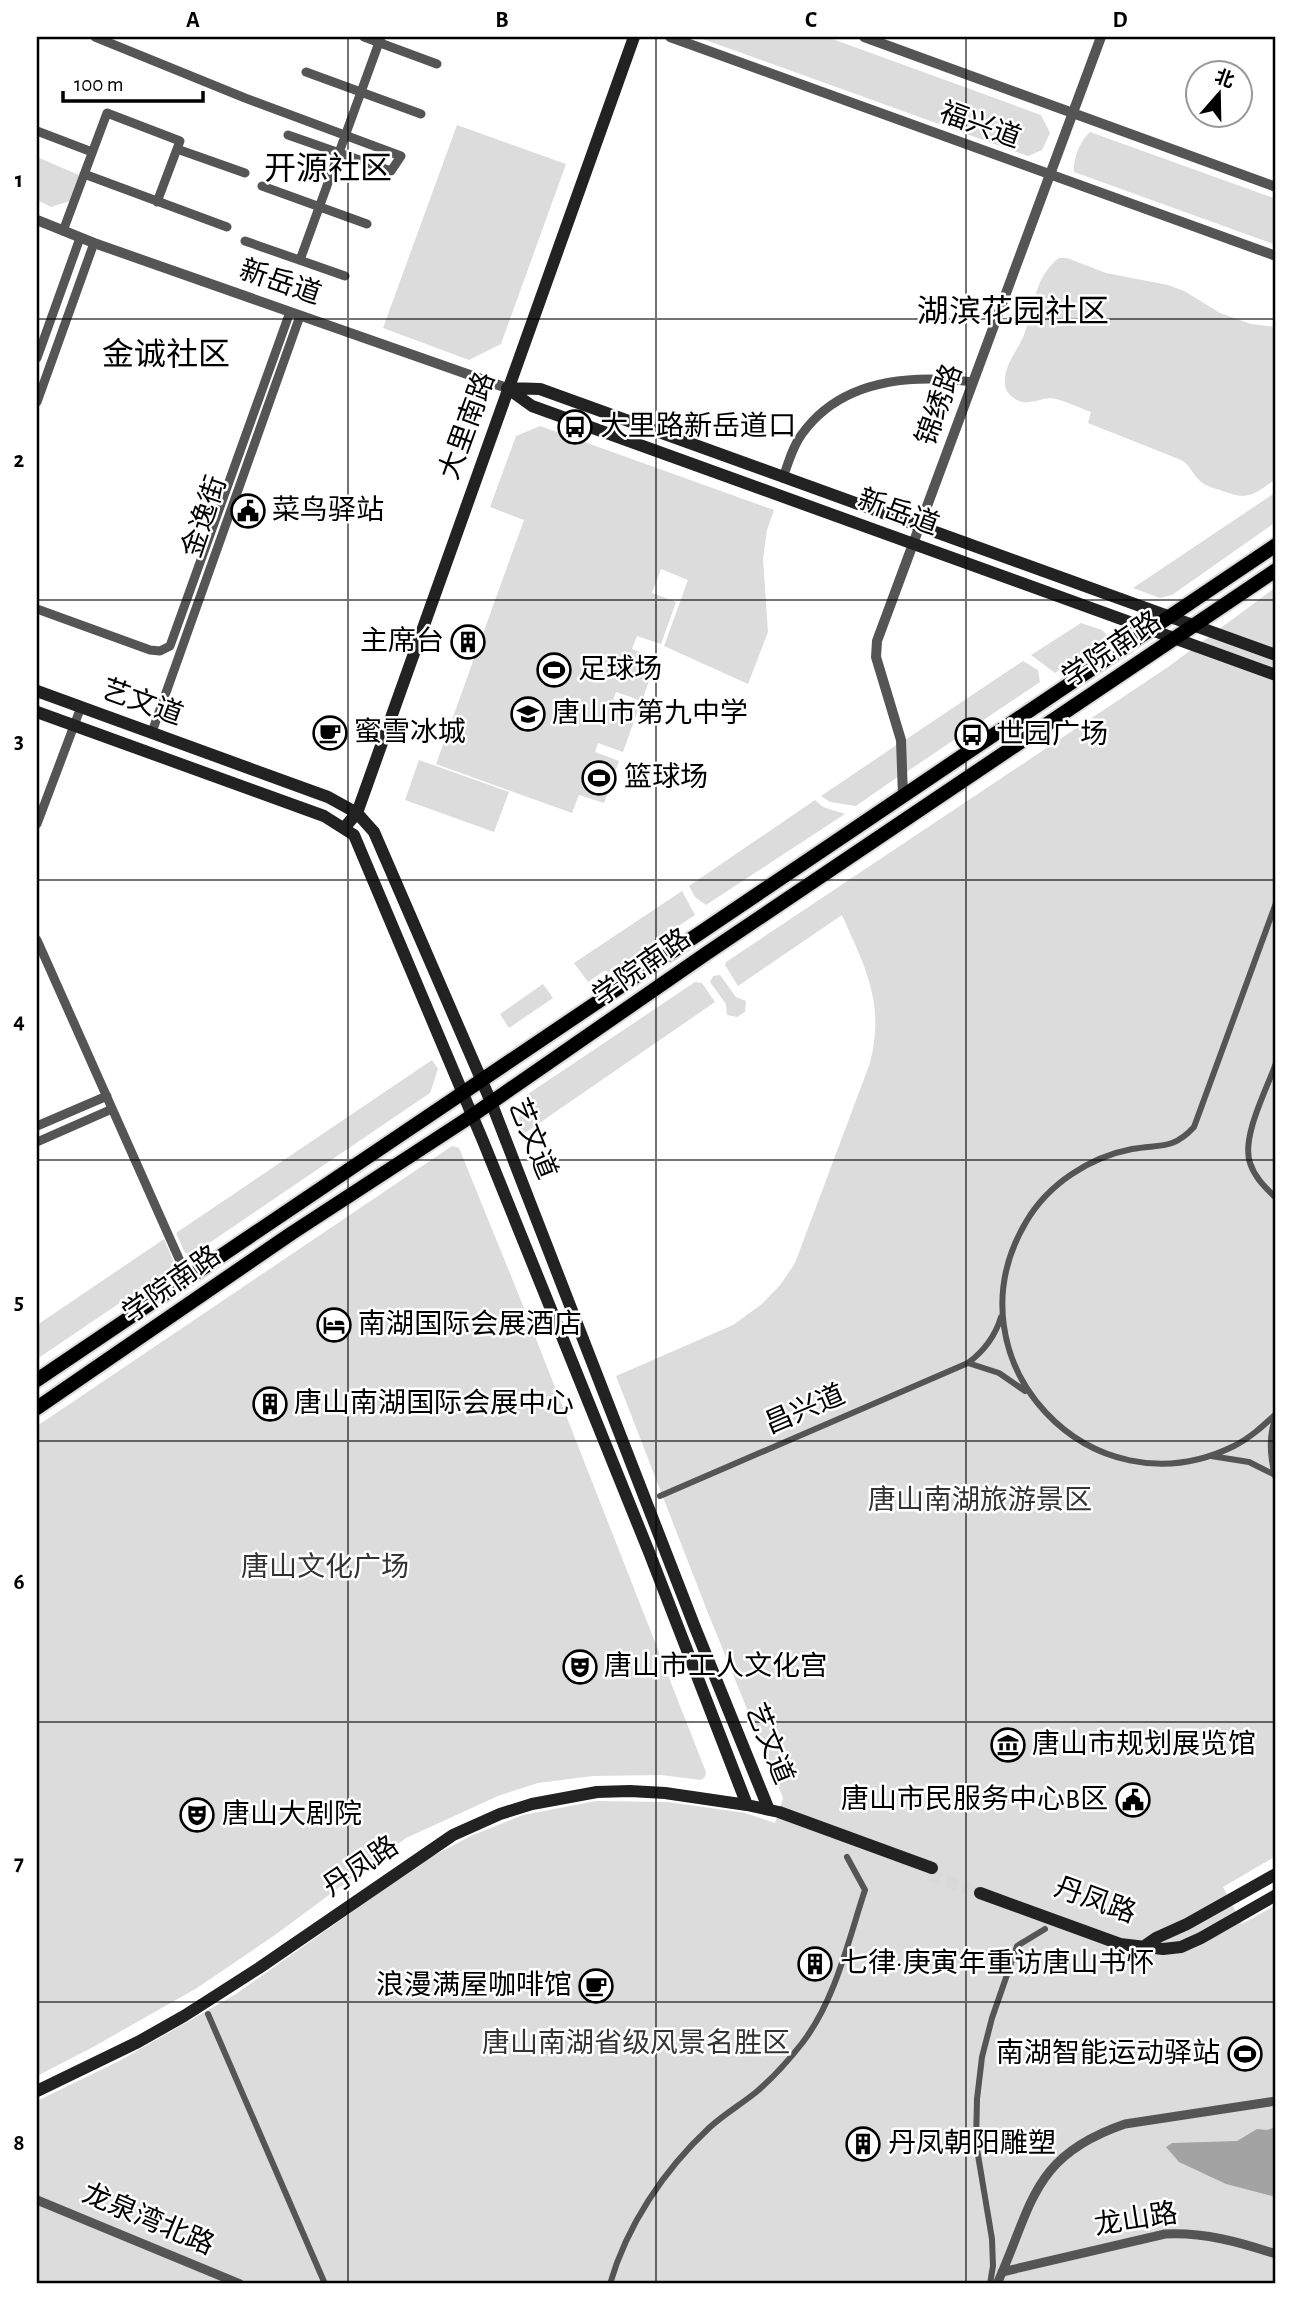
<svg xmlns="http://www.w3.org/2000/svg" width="1313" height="2321" viewBox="0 0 1313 2321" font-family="'Alegreya Sans','Noto Sans SC',sans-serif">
<rect width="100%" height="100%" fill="#fff"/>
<!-- green -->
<path fill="#dcdcdc" d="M697,37H827L1041,115L1050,133L1042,150L1028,156Z
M457,125L566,164L501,344L469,360L383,328Z
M1090,132L1276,199V245L1074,172C1073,158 1080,141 1090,132Z
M37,157L79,175L70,201L51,207L37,200Z
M1059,258H1067L1106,273L1168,285L1184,291L1220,313L1251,324L1276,327V479C1252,496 1248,501 1220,490C1213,488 1205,486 1199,480C1192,473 1190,465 1181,460L1088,423L1091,412C1080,408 1068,402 1056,399C1040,395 1027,411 1010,395C1006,391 1004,386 1005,380C1005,364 1018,350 1024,335C1033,310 1035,275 1059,258Z
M540,426L774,510L767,530L763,559L768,632L748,684L664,646L688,580L661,569L652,593L676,602L661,644L637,636L632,649L657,658L642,701L616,692L613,701L638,710L623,752L598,743L595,752L619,761L604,803L579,795L572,813L436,764L524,520L490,507L516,436Z
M1276,492V522L1172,595L1160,598L1133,588Z
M1276,587V1856L1223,1887L1242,1924L1276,1905V2284H37V2101L121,2060L236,1994L427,1859L473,1835L523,1815L596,1801L668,1802L745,1813L775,1823L783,1798L706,1608L616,1376L733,1325L762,1304L781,1284L795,1263L870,1063C885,1003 866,969 842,915L738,986L725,965L726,962L1168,667Z
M1081,623L1102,630L1108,636L1055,673L1031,655Z
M1023,661L1038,670L1040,682L905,773V740Z
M898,744L899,776L856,806L830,802L821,796Z
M419,760L509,792L494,832L405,800Z
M815,800L823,807L845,814L706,905L695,897L689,886Z
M682,891L695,915L610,972L604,971L588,982L574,963Z
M720,975L736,997L746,1001L745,1012L737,1017L727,1015L726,1004L710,982L713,976Z
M695,982L702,983L715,1002L522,1135L517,1125L525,1096Z
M543,984L553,998L509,1028L500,1014Z
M432,1060L438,1069L430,1093L190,1256L184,1251L176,1233Z
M452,1146L459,1148L520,1298L706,1772L705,1777L701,1780L661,1775L593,1776L538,1783L498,1796L406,1838L275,1935L197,1988L93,2047L37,2076V1426Z
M164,1239L173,1260V1267L37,1359V1325Z"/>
<!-- water -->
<path fill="#a3a3a3" d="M1276,2127V2197L1226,2184L1179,2162L1166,2147L1172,2143L1237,2141L1257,2129L1267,2130Z"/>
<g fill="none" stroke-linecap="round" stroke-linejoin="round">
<!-- secondary-tunnel -->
<path stroke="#d9d9d9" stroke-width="12" stroke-dasharray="12 6" stroke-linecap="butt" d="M929,1875L980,1893"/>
<defs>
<path id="primary" d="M37,1380C451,1104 862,822 1276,545
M37,1408L292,1233L473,1115L707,953L1276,570"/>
</defs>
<!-- primary casing -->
<use href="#primary" stroke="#dbdbdb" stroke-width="18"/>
<!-- pedestrian -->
<path stroke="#555" stroke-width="6" d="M1276,903L1194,1127C1173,1150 1160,1144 1132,1149C1090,1157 1048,1184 1026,1222C944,1360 1091,1517 1234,1446C1250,1438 1263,1426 1276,1414
M1276,1063C1267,1089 1241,1137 1250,1163C1255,1178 1265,1187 1276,1198
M968,1363L999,1373L1025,1391
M1211,1456L1249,1462L1275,1475
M1275,1476C1270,1456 1268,1436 1276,1417
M660,1496L968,1363C984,1351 995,1337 1001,1317
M208,2014L325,2284
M610,2284C627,2225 664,2170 709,2128C723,2115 740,2105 755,2093C773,2078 789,2060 803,2042C836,1998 848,1941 865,1890L847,1857
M990,2284L993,2266L992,2239L976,2143L977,2099L982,2057L992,2018L1017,1946L1045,1929"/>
<!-- minor -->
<path stroke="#555" stroke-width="9" d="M95,37L245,98L401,156L391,171L288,135
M364,37L437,64
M306,72L421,114
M37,131L92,152
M177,149L245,173
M84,174L227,227
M262,186L367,224
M63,231L107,113L180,141L157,202
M245,241L345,276
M300,260L381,37
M37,358L80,238
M37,402L94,243
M783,478C788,463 793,446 802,434C842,378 912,374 973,382
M37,609L150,650L160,651L170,646L290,312
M152,732L300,316
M37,824L81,707
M37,940L188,1279
M37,1126L107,1096
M37,1142L112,1109
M37,2200L240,2284
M1002,2272L1165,2234C1204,2232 1239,2242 1276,2254
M997,2284C1033,2205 1031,2156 1125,2124L1276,2101"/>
<!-- tertiary -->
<path stroke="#555" stroke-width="10" d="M670,37L1276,256
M864,37L1276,187
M37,220L94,243L507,388
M903,796L901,740L876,657L877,641L1101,37"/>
<!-- secondary -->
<path stroke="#222" stroke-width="12" d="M507,388L532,406L1276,675
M507,388L540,389L1276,655
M37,691L328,797L357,813L374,832L491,1102L694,1625L769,1810
M37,712L324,816L354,835L483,1141L649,1552L747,1805
M344,828L357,813L634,37
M980,1893L1120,1944L1163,1949L1181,1947L1201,1938L1276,1895
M1146,1945L1156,1938L1187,1924L1276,1874
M37,2091L138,2042L184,2016L259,1968L453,1835L500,1814L532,1804L597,1792L630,1791L665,1793L747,1805L779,1812L932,1868"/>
<!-- primary -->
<use href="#primary" stroke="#000" stroke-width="14"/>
</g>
<!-- grid -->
<path fill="none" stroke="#000" stroke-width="2" stroke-opacity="0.55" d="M348,37V2284M656,37V2284M966,37V2284M37,319H1276M37,600H1276M37,880H1276M37,1160H1276M37,1441H1276M37,1722H1276M37,2002H1276"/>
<!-- icons -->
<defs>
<symbol id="bus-ring" viewBox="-11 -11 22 22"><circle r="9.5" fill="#fff" stroke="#000" stroke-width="1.5"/><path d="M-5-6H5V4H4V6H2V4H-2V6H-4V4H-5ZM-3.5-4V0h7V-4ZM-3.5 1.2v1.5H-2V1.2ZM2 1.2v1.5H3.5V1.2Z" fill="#000"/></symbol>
<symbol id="civic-ring" viewBox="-11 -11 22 22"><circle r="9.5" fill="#fff" stroke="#000" stroke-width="1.5"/><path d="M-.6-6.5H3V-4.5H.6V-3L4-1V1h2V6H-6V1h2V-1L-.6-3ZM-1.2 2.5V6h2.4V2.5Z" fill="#000"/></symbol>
<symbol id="building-ring" viewBox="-11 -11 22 22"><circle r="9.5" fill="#fff" stroke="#000" stroke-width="1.5"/><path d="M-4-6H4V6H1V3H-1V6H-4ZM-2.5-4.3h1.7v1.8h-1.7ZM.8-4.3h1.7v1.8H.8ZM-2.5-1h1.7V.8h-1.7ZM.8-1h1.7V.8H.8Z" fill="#000"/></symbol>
<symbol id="stadium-ring" viewBox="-11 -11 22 22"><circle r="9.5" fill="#fff" stroke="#000" stroke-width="1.5"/><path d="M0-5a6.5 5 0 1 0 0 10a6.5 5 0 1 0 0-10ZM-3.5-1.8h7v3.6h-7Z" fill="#000"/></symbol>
<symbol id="school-ring" viewBox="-11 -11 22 22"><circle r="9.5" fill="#fff" stroke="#000" stroke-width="1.5"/><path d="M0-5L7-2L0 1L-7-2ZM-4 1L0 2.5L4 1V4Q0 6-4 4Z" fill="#000"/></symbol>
<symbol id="cafe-ring" viewBox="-11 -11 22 22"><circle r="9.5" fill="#fff" stroke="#000" stroke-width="1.5"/><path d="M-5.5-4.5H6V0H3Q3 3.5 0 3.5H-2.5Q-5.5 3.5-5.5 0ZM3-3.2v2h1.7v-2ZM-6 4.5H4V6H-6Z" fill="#000"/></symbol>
<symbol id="hotel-ring" viewBox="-11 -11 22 22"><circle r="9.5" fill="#fff" stroke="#000" stroke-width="1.5"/><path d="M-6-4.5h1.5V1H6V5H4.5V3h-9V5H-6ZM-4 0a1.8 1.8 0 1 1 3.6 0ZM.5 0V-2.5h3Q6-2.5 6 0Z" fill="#000"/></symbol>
<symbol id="theatre-ring" viewBox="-11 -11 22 22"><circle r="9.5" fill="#fff" stroke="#000" stroke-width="1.5"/><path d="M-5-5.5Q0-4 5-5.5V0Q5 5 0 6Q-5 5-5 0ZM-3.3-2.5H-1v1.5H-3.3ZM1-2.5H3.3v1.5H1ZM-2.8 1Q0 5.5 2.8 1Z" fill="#000"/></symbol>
<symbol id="museum-ring" viewBox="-11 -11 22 22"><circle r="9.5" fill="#fff" stroke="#000" stroke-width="1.5"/><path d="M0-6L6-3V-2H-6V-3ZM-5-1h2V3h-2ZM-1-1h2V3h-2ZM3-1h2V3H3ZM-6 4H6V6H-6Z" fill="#000"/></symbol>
</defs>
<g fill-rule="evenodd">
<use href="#bus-ring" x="556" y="408" width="38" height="38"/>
<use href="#civic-ring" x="229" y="492" width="38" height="38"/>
<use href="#building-ring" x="449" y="623" width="38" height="38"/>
<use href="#stadium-ring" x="535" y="651" width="38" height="38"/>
<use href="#school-ring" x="509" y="695" width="38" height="38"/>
<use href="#cafe-ring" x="311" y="714" width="38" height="38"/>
<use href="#bus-ring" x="953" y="716" width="38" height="38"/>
<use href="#stadium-ring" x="580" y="759" width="38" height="38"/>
<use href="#hotel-ring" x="315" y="1306" width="38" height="38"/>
<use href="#building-ring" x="251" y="1385" width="38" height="38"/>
<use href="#theatre-ring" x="561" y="1648" width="38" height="38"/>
<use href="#museum-ring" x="989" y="1726" width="38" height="38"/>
<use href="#civic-ring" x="1114" y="1781" width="38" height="38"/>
<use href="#theatre-ring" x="178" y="1796" width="38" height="38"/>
<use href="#building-ring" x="796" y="1945" width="38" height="38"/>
<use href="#cafe-ring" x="577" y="1967" width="38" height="38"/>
<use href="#stadium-ring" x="1226" y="2035" width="38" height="38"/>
<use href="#building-ring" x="844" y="2125" width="38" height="38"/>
</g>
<g text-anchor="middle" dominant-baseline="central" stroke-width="5" stroke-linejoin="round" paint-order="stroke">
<!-- street labels -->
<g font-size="28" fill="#000" stroke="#fff">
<text transform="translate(980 126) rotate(20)">福兴道</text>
<text transform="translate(280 283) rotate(19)">新岳道</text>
<text transform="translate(940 405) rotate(-70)">锦绣路</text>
<text transform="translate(468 426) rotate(-70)">大里南路</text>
<text transform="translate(898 513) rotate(20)">新岳道</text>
<text transform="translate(205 517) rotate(-71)">金逸街</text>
<text transform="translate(1112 650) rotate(-34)">学院南路</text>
<text transform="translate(142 703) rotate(20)">艺文道</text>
<text transform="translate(642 968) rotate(-35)">学院南路</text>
<text transform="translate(532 1139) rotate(68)">艺文道</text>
<text transform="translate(172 1285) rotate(-35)">学院南路</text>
<text transform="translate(805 1410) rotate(-23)">昌兴道</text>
<text transform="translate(769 1744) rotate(68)">艺文道</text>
<text transform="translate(361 1867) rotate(-34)">丹凤路</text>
<text transform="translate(1095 1901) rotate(20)">丹凤路</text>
<text transform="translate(148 2220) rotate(23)">龙泉湾北路</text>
<text transform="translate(1136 2220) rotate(-9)">龙山路</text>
</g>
<!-- poi labels -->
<g font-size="28" fill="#000" stroke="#fff" text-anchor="start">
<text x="600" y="427">大里路新岳道口</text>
<text x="272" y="511">菜鸟驿站</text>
<text x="444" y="642" text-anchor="end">主席台</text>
<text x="578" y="670">足球场</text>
<text x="552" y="714">唐山市第九中学</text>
<text x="354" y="733">蜜雪冰城</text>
<text x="996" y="735">世园广场</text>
<text x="624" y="778">篮球场</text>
<text x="358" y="1325">南湖国际会展酒店</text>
<text x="294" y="1404">唐山南湖国际会展中心</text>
<text x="604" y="1667">唐山市工人文化宫</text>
<text x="1032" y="1745">唐山市规划展览馆</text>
<text x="1108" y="1800" text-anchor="end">唐山市民服务中心B区</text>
<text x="222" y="1815">唐山大剧院</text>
<text x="840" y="1964">七律·庚寅年重访唐山书怀</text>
<text x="572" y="1986" text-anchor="end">浪漫满屋咖啡馆</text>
<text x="1220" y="2054" text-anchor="end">南湖智能运动驿站</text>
<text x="888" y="2144">丹凤朝阳雕塑</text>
</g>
<!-- park labels -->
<g font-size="28" fill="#333" stroke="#fff">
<text x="980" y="1501">唐山南湖旅游景区</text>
<text x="325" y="1568">唐山文化广场</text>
<text x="636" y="2044">唐山南湖省级风景名胜区</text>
</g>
<!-- quarter labels -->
<g font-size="32" fill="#000" stroke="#fff">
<text x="328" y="169">开源社区</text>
<text x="1013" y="312">湖滨花园社区</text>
<text x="166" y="355">金诚社区</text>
</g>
</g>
<!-- border -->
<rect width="1313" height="2321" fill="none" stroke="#ffffff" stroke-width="77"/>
<!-- north arrow -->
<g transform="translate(1219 94) rotate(20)"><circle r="33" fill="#ffffff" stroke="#999999" stroke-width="2"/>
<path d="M0-5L12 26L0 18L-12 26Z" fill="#000000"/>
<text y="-10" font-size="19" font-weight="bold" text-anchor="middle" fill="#000000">北</text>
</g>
<!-- scale -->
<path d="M63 91v10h140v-10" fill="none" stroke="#000000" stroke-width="3.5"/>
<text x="74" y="91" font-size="21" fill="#000000" stroke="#ffffff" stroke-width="5" paint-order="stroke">100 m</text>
<rect x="38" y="38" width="1236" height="2244" fill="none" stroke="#000" stroke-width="2.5"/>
<g font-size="23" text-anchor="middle" font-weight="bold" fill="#000">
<text x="193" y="27">A</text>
<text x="502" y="27">B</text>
<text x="811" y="27">C</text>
<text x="1120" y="27">D</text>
<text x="19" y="187">1</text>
<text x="19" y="467">2</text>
<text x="19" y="748">3</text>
<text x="19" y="1028">4</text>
<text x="19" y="1309">5</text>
<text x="19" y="1589">6</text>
<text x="19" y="1870">7</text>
<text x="19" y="2150">8</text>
</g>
</svg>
